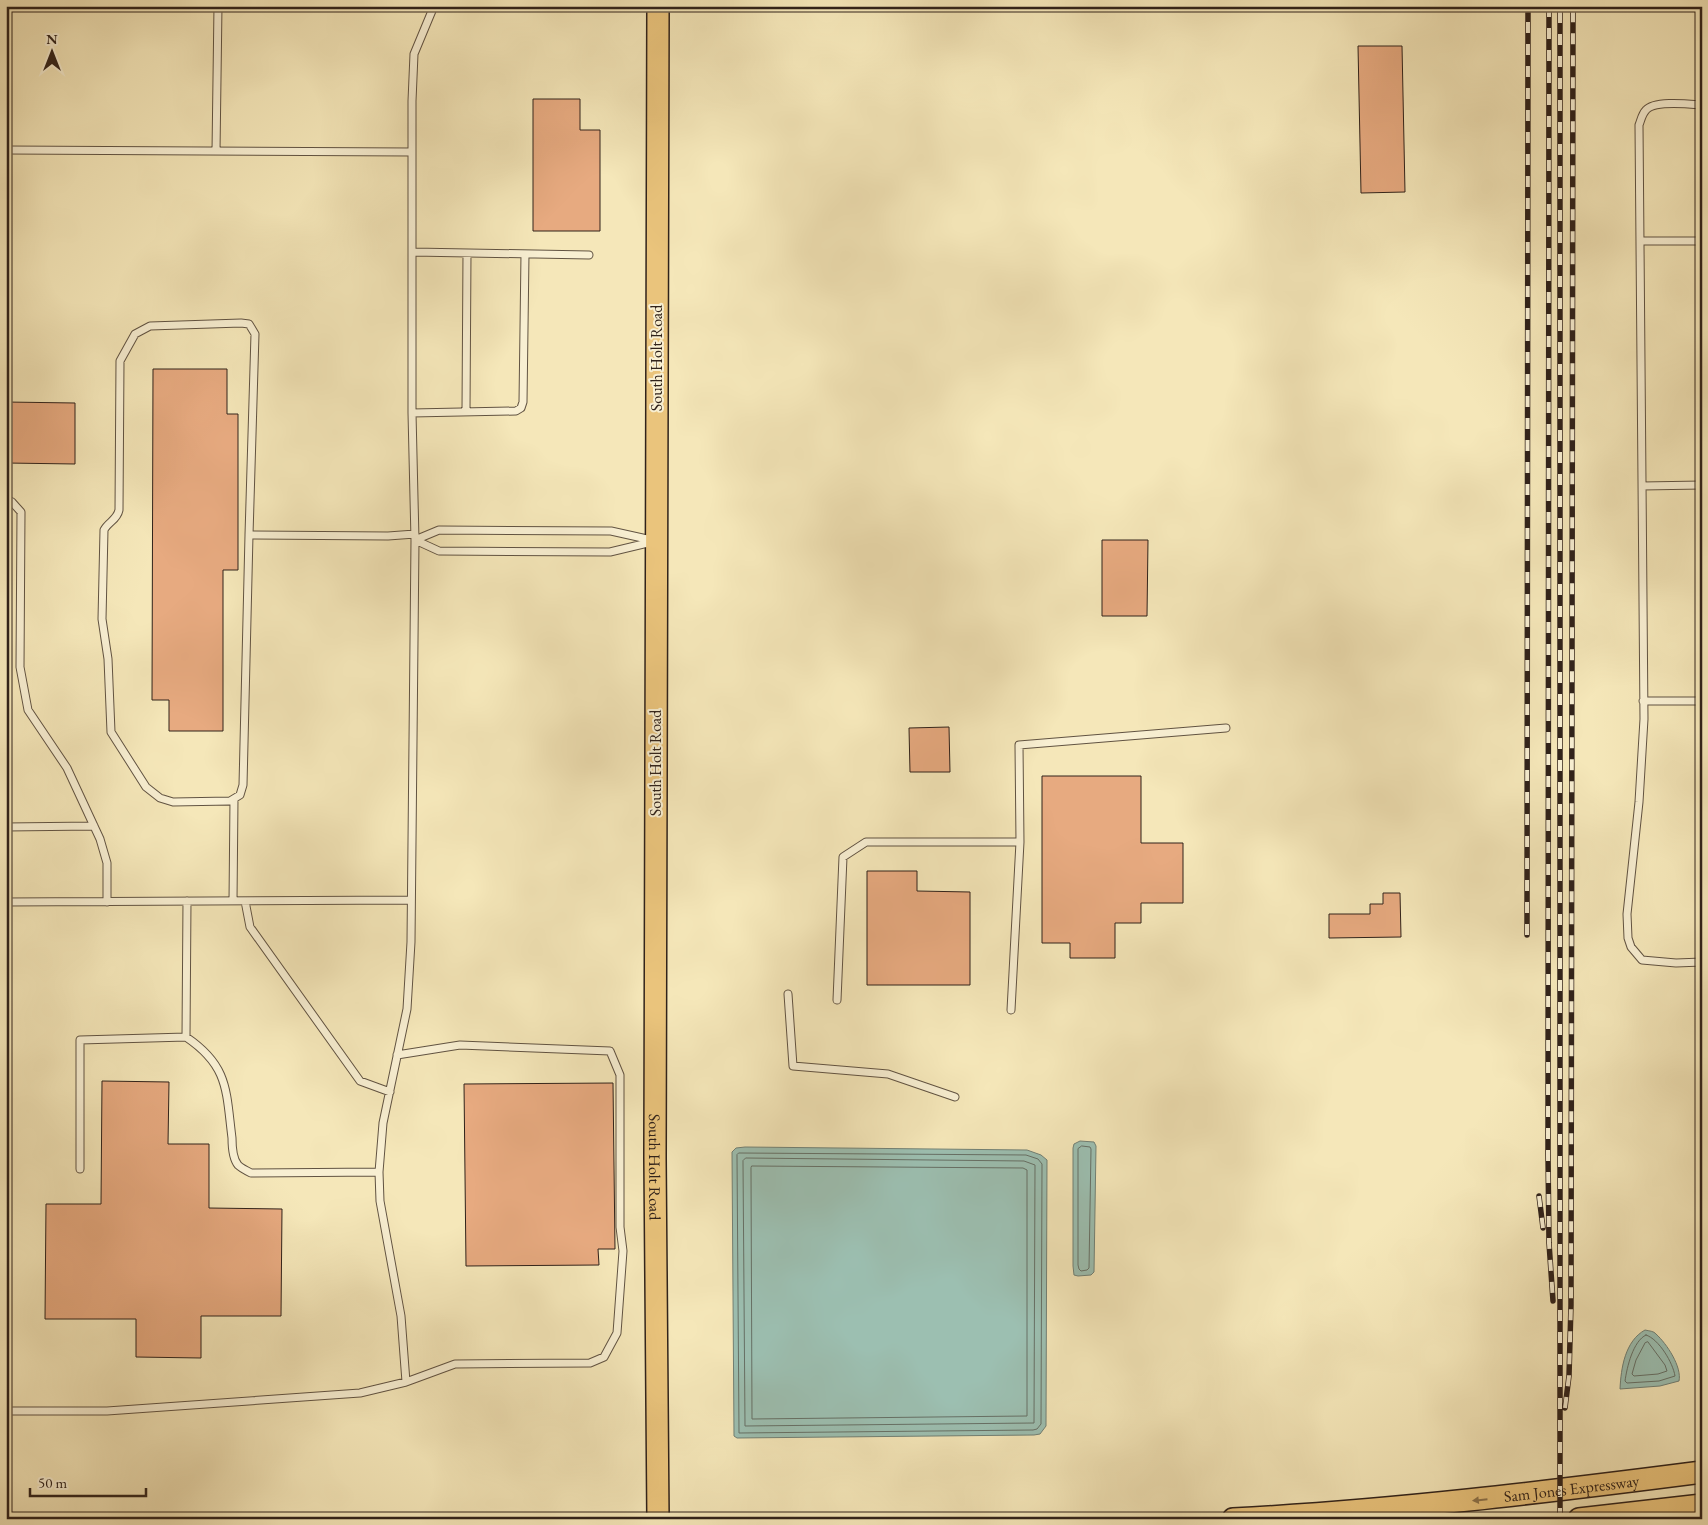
<svg xmlns="http://www.w3.org/2000/svg" width="1708" height="1525" viewBox="0 0 1708 1525" font-family="'EB Garamond',serif">
<rect width="100%" height="100%" fill="#f5e7b9"/>
<filter id="stains"><feTurbulence type="fractalNoise" baseFrequency=".004" numOctaves="4"/><feColorMatrix values="0 0 0 0 .2 0 0 0 0 .09 0 0 0 0 .02 0 0 0 .5 -.17"/></filter>
<radialGradient id="worn" r=".72"><stop offset=".6" stop-color="#630" stop-opacity="0"/><stop offset="1" stop-color="#630" stop-opacity=".3"/></radialGradient>
<!-- water -->
<path fill="#9cbfb1" stroke="#718075" d="M1080,1141L1094,1142L1096,1146L1094,1272L1091,1275L1078,1276L1074,1275L1073,1266V1148L1074,1144Z
M745,1147L1027,1150L1041,1155L1047,1160L1046,1426L1040,1434L1034,1435L737,1438L734,1436L732,1152L736,1148Z
M1645,1330C1649,1331 1654,1331 1656,1334C1667,1344 1682,1367 1679,1381L1660,1386L1620,1389C1621,1368 1625,1341 1645,1330Z"/>
<g fill="none" stroke-linecap="round" stroke-linejoin="round">
<!-- shore -->
<path stroke="#667066" stroke-width="1" d="M1082,1146L1090,1147L1091,1149L1089,1268L1087,1270L1081,1271L1079,1269L1078,1265V1149Z
M739,1153L1026,1155L1038,1159L1042,1164L1041,1424L1037,1429L1033,1430L739,1433L737,1155Z
M746,1158L1024,1161L1035,1165L1034,1423L745,1426L743,1161Z
M752,1166L1023,1168L1027,1170V1416L752,1419L751,1168Z
M1646,1335C1659,1339 1673,1363 1675,1376L1659,1381L1627,1383L1625,1381C1627,1367 1633,1341 1646,1335Z
M1648,1342L1665,1365L1667,1371L1658,1374L1634,1376L1632,1374L1636,1360L1645,1343Z"/>
</g>
<!-- building -->
<path fill="#e7aa80" stroke="#30221a" d="M1358,46H1402L1405,192L1361,193Z
M533,99H580V130H600V231H533Z
M153,369H227V414H238V570H223V731H169V700H152Z
M6,402L75,403V464L6,463Z
M1102,540H1148L1147,616H1102Z
M949,727L950,772H910L909,728Z
M1042,776H1141V843H1183V903H1141V923H1115V958H1070V943H1042Z
M867,871H917V891L970,892V985H867Z
M1383,893H1400L1401,937L1329,938V914H1370V904H1383Z
M102,1081L169,1082L168,1144H209V1208L282,1209L281,1316H201V1358L136,1357V1319H45L46,1204H101Z
M613,1083L615,1249H598L599,1265L466,1266L464,1084Z"/>
<g fill="none" stroke-linecap="round" stroke-linejoin="round">
<defs>
<path id="service" d="M1702,105C1689,104 1654,100 1646,110C1642,114 1641,120 1639,125L1644,719L1639,802L1627,914L1628,938L1631,947L1642,960L1676,963L1702,962
M6,150L412,152
M216,151L218,6
M1641,241H1702
M413,252L589,255
M466,411L467,253
M412,413L516,411L521,408L523,402L525,254
M1642,486L1702,485
M6,499L12,502L21,512L20,667L28,710L67,768L100,839L107,863V902
M439,530L611,531L656,541L610,552L439,551L415,540Z
M249,535L255,334L249,324L241,323L150,326L135,334L120,361L119,510C117,520 108,522 104,530L102,619L108,659L111,732L146,787L160,798L173,802L230,801L240,795L243,785L249,535L388,536L415,534
M1643,701H1702
M6,827L94,826
M233,901L234,799
M245,901L250,927L360,1081L390,1092
M6,902L411,900
M788,994L793,1066L888,1074L955,1097
M837,1000L843,857L866,842H1020L1019,745L1226,728
M1011,1010L1020,842
M186,1037C229,1066 226,1091 232,1138C232,1146 233,1159 238,1165C241,1168 247,1171 251,1173L379,1172
M397,1055L460,1045L610,1051L620,1075V1227L623,1251L617,1333L604,1357L590,1363L455,1364L406,1382
M80,1169V1040L186,1037L187,901
M6,1411H107L360,1393L406,1382L401,1316L380,1201L379,1172L383,1123L407,1009L411,942L415,540L412,413V101L414,54L434,6"/>
<g id="primary">
<path id="s1" d="M658,6L655,1158L658,1519"/>
<path id="s2" d="M1233,1519C1390,1511 1546,1492 1702,1472"/>
<path d="M1579,1519L1702,1505"/>
</g>
</defs>
<!-- service casing -->
<use href="#service" stroke="#615342" stroke-width="9"/>
<!-- primary casing -->
<use href="#primary" stroke="#30221a" stroke-width="24"/>
<!-- service -->
<use href="#service" stroke="#f8efd2" stroke-width="7"/>
<!-- primary -->
<use href="#primary" stroke="#eac47c" stroke-width="21"/>
<defs>
<path id="rail" d="M1549,6L1548,1155L1549,1243L1553,1301
M1527,935L1528,6
M1539,1196L1543,1228
M1565,1408L1569,1376L1571,1305L1573,6
M1560,1519V6"/>
</defs>
<!-- rail casing -->
<use href="#rail" stroke="#30221a" stroke-width="5.5"/>
<!-- rail -->
<use href="#rail" stroke="#f8efd2" stroke-width="4" stroke-dasharray="11" stroke-linecap="butt"/>
</g>
<!-- one-way arrows -->
<defs><path id="oneway-solid" d="M-6-.8H1V-3.2L6.5 0L1 3.2V.8H-6Z" transform="scale(1.25)"/></defs>
<use fill="#8d734b" href="#oneway-solid" transform="translate(1480 1500) rotate(174)"/>
<g text-anchor="middle" dominant-baseline="central" stroke-width="4" stroke-linejoin="round" paint-order="stroke">
<!-- street labels -->
<g font-size="16" fill="#30221a" stroke="#f8efd2">
<text transform="translate(656 358) rotate(-90)">South Holt Road</text>
<text transform="translate(655 763) rotate(-90)">South Holt Road</text>
<text stroke="none"><textPath href="#s1" startOffset="1161">South Holt Road</textPath></text>
<text stroke="none"><textPath href="#s2" startOffset="340">Sam Jones Expressway</textPath></text>
</g>
</g>
<!-- margin -->
<rect width="1708" height="1525" fill="none" stroke="#f5e7b9" stroke-width="25"/>
<rect x="8" y="8" width="1693" height="1510" fill="none" stroke="#30221a" stroke-width="2.5"/>
<rect x="12" y="12" width="1683" height="1500" fill="none" stroke="#30221a"/>
<!-- north arrow -->
<g transform="translate(52 52)" stroke="#f8efd2" stroke-width="4" paint-order="stroke">
<path d="M0-4L9 19L0 12L-9 19Z" fill="#30221a"/>
<text y="-8" font-size="14" font-weight="bold" text-anchor="middle" fill="#30221a">N</text>
</g>
<!-- scale -->
<path d="M30 1488v8h116v-8" fill="none" stroke="#30221a" stroke-width="2.5"/>
<text x="38" y="1488" font-size="15" fill="#30221a" stroke="#f8efd2" stroke-width="4" paint-order="stroke">50 m</text>
<rect width="100%" height="100%" filter="url(#stains)"/>
<rect width="100%" height="100%" fill="url(#worn)"/>
</svg>
